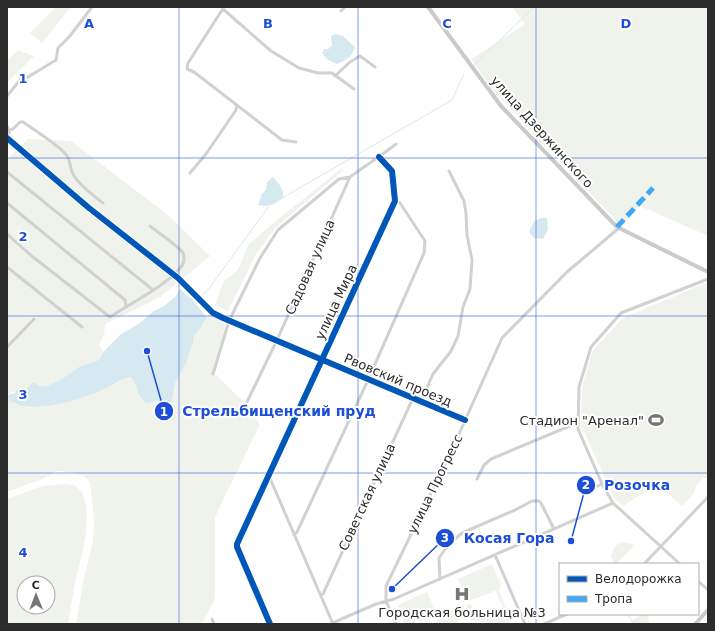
<svg xmlns="http://www.w3.org/2000/svg" width="715" height="631" viewBox="0 0 715 631" font-family="'DejaVu Sans',sans-serif">
<rect width="100%" height="100%" fill="#fff"/>
<!-- green -->
<path fill="#f0f3eb" fill-rule="evenodd" d="M56,7H71L42,43L30,33Z
M512,7H708V236L640,206L621,226L492,89L471,59L525,24Z
M18,50L34,56L7,83V61Z
M28,139L71,141L168,215L210,256L159,298L105,324L104,334L99,345L104,352L101,358L96,362L79,367L63,378L47,386H39L35,383L25,390C18,388 13,392 7,395V160Z
M342,168L344,170L275,228L255,256L228,311L215,305L223,282L238,270L249,244L272,224Z
M708,282V477L703,478L696,486L694,493L682,506L657,484L623,506L614,498L581,425L582,387L593,350L623,318Z
M209,314L212,315L226,325L213,372L245,403L246,407L259,423V426L215,517V599L202,624H76L84,578L93,541L94,521L90,482L84,476L78,474L62,471H56L45,478L7,492V397C34,423 98,392 126,378L130,377C138,382 135,395 146,403C151,403 156,400 161,402L162,408L170,412C171,403 171,392 175,383C182,367 192,354 194,336L201,328Z
M65,484C71,485 76,484 79,489C97,509 79,564 74,588C72,600 70,612 68,624H7V499L43,486ZM24,583H48V607H24Z
M622,542L632,544L634,546L616,564H612L613,561L611,556C613,550 615,544 622,542Z
M492,564L501,584L499,590L511,624H486L485,622L470,620L467,604L471,605L479,617H483L503,607L495,590L491,593L468,601L458,579Z
M427,592L436,614L420,621L415,617V624H405L398,605Z
M463,606L466,612L457,621L458,624H437L436,622L442,615Z
M626,614H629L630,617L633,620L642,614H648L649,624H633Z"/>
<!-- water -->
<path fill="#d7e9f0" d="M335,34L343,36L355,47C353,56 345,62 336,64L327,59L322,53L324,49H328L332,46L331,36Z
M273,177C279,184 284,188 283,198C273,205 270,207 258,205L262,194L266,190L267,182Z
M541,218H547L548,230L543,239L534,238L529,232L534,221Z
M180,289L192,299L207,318L203,323L201,328L194,336L193,343L186,363L175,383L170,412L165,413L162,408L161,402C156,400 151,403 146,403C135,395 138,382 130,377L126,378C114,383 104,390 92,394C71,402 25,417 7,397L10,394L15,393V391L18,389L25,390L32,383H35L39,386H47L63,378L79,367L99,360L105,350L121,334L140,323L154,311L164,306L176,296Z"/>
<g fill="none" stroke-linecap="round" stroke-linejoin="round">
<!-- stream -->
<path stroke="#d7e9f0" stroke-width="1" d="M474,65L534,7
M282,198L452,100L464,74
M199,297L208,290L269,206
M7,402L12,401"/>
<!-- street -->
<path stroke="#d1d1d1" stroke-width="3" d="M224,7L188,63L187,69L194,72L282,140L296,142
M223,9L271,51L299,68L318,73H332L354,89
M341,11L345,7
M335,76L350,62L360,56L375,67
M7,96L20,80L28,77L56,60L58,48L70,36L92,7
M7,126C10,131 10,134 7,139
M10,130L13,129L20,122H23C33,129 62,147 67,156C71,162 70,170 74,176C81,187 93,195 103,203
M7,138L89,208L178,278L213,313L223,318L465,420
M7,172L153,290
M190,173L206,154L236,110L237,105
M7,203L125,300L126,306
M7,234L33,257L110,317C129,304 167,285 180,268C184,264 185,259 183,253C181,248 156,231 150,226
M7,267L82,327
M7,347L34,319
M213,374L229,321L260,258L278,230L339,179L350,177
M421,401L433,374L451,351L458,336L463,307L470,289L472,260L467,235L466,213L464,201L449,171
M245,406L277,340L350,177C365,166 381,156 396,144
M269,476L333,624
M477,479L484,465L491,459L572,425L577,424
M587,491L602,484
M294,535L297,532L368,380L424,253L425,241L400,203L395,201
M495,555L525,624
M644,564L708,497
M680,564L613,503L602,484L578,429L579,387L591,347L621,313L708,279
M440,579L439,558L448,545L462,533L515,510L532,501H539L541,503L554,529
M698,581L708,590
M321,595L323,594L413,398
M212,619L214,624
M270,624L237,547V544L395,201L392,171L379,157
M330,624L376,604L394,599L613,503
M396,624L386,601V586L450,454L502,338L567,272L619,228
M544,624L567,614"/>
<!-- secondary -->
<path stroke="#cacaca" stroke-width="4" d="M428,7L501,106L617,227L708,272
M695,624L708,610"/>
<!-- quiet -->
<path stroke="#3fa9f5" stroke-width="5" stroke-dasharray="10 5" stroke-linecap="butt" d="M617,227L653,188"/>
<defs>
<path id="cycleway" d="M7,138L89,208L178,278L213,313L223,318L465,420
M270,624L237,547V544L395,201L392,171L379,157"/>
</defs>
<!-- cycleway casing -->
<use href="#cycleway" stroke="#fff" stroke-width="8"/>
<!-- cycleway -->
<use href="#cycleway" stroke="#0057b8" stroke-width="6"/>
</g>
<!-- grid -->
<path fill="none" stroke="#1d4ed8" stroke-width="1" stroke-opacity="0.55" d="M179,7V624M358,7V624M536,7V624M7,158H708M7,316H708M7,473H708"/>
<!-- icons -->
<defs>
<symbol id="stadium-bare" viewBox="-9 -9 18 18"><path d="M0-5a6.5 5 0 1 0 0 10a6.5 5 0 1 0 0-10ZM-3.5-1.8h7v3.6h-7Z" fill="#767676" stroke="#fff" stroke-width="2.5" paint-order="stroke"/></symbol>
<symbol id="hospital-bare" viewBox="-9 -9 18 18"><path d="M-5-5h3v3.5h4V-5h3V5h-3V1.5h-4V5h-3Z" fill="#767676" stroke="#fff" stroke-width="2.5" paint-order="stroke"/></symbol>
</defs>
<g fill-rule="evenodd">
<use href="#stadium-bare" x="645" y="409" width="22" height="22"/>
<use href="#hospital-bare" x="451" y="583" width="22" height="22"/>
</g>
<g text-anchor="middle" dominant-baseline="central" stroke-width="4" stroke-linejoin="round" paint-order="stroke">
<!-- street labels -->
<g font-size="13" fill="#2c2c2c" stroke="#fff">
<text transform="translate(542 132) rotate(48)">улица Дзержинского</text>
<text transform="translate(310 267) rotate(-66)">Садовая улица</text>
<text transform="translate(336 302) rotate(-65)">улица Мира</text>
<text transform="translate(398 380) rotate(23)">Рвовский проезд</text>
<text transform="translate(435 484) rotate(-64)">улица Прогресс</text>
<text transform="translate(367 497) rotate(-65)">Советская улица</text>
</g>
<!-- poi labels -->
<g font-size="13" fill="#2c2c2c" stroke="#fff" text-anchor="end">
<text x="644" y="420">Стадион "Аренал"</text>
<text x="462" y="612" text-anchor="middle">Городская больница №3</text>
</g>
</g>
<g font-size="13" text-anchor="middle" font-weight="bold" fill="#1d4ed8" stroke="#fff" stroke-width="4" stroke-linejoin="round" paint-order="stroke">
<text x="89" y="28">A</text>
<text x="268" y="28">B</text>
<text x="447" y="28">C</text>
<text x="626" y="28">D</text>
<text x="23" y="83">1</text>
<text x="23" y="241">2</text>
<text x="23" y="399">3</text>
<text x="23" y="557">4</text>
</g>
<!-- callouts -->
<path fill="none" stroke="#1d4ed8" stroke-width="1.5" d="M147 351L164 411M571 541L586 485M392 589L445 538"/>
<g fill="#1d4ed8" stroke="#fff" stroke-width="1.5">
<circle cx="147" cy="351" r="4"/>
<circle cx="571" cy="541" r="4"/>
<circle cx="392" cy="589" r="4"/>
<circle cx="164" cy="411" r="10"/>
<circle cx="586" cy="485" r="10"/>
<circle cx="445" cy="538" r="10"/>
</g>
<g font-size="12" text-anchor="middle" font-weight="bold" fill="#fff">
<text x="164" y="416">1</text>
<text x="586" y="489">2</text>
<text x="445" y="542">3</text>
</g>
<g font-size="14" text-anchor="middle" font-weight="bold" fill="#1d4ed8" stroke="#fff" stroke-width="4" stroke-linejoin="round" paint-order="stroke">
<text x="279" y="416">Стрельбищенский пруд</text>
<text x="637" y="490">Розочка</text>
<text x="509" y="543">Косая Гора</text>
</g>
<!-- border -->
<rect width="715" height="631" fill="none" stroke="#2c2c2c" stroke-width="16"/>
<!-- legend -->
<rect x="559" y="563" width="140" height="52" fill="#ffffff" stroke="#ababab"/>
<rect x="567" y="576" width="20" height="6" fill="#0057b8" stroke="#ababab"/>
<text x="595" y="583" font-size="12" fill="#2c2c2c">Велодорожка</text>
<rect x="567" y="596" width="20" height="6" fill="#3fa9f5" stroke="#ababab"/>
<text x="595" y="603" font-size="12" fill="#2c2c2c">Тропа</text>
<!-- north arrow -->
<g transform="translate(36 595) rotate(359)"><circle r="19" fill="#ffffff" stroke="#ababab"/>
<path d="M0-3L7 15L0 10L-7 15Z" fill="#767676"/>
<text y="-6" font-size="11" font-weight="bold" text-anchor="middle" fill="#2c2c2c">С</text>
</g>
</svg>
